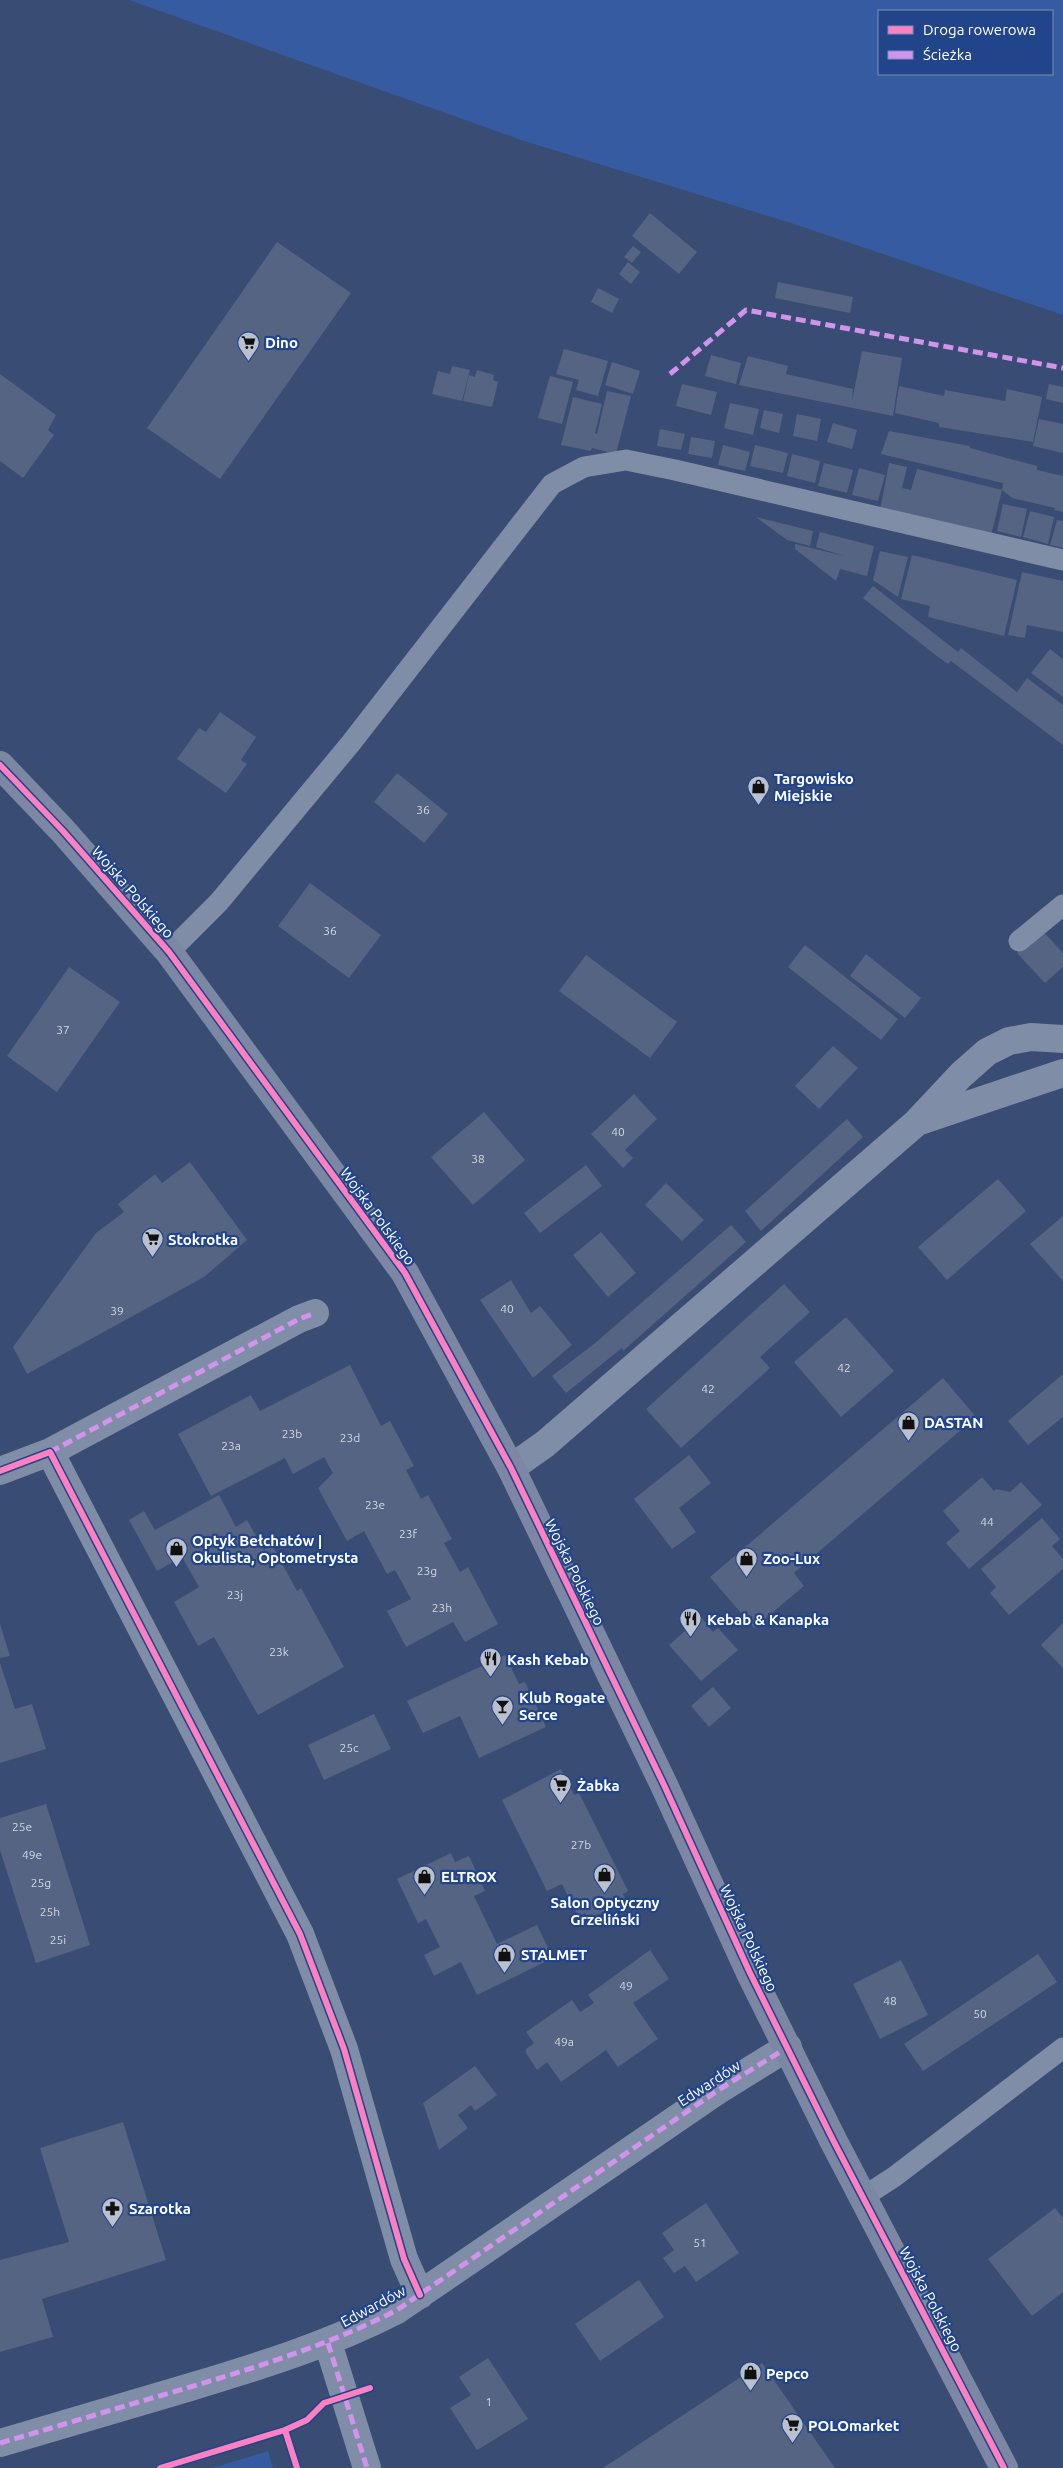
<svg xmlns="http://www.w3.org/2000/svg" width="1063" height="2468" viewBox="0 0 1063 2468" font-family="Ubuntu,sans-serif">
<rect width="100%" height="100%" fill="#394c73"/>
<!-- green -->
<path fill="#365ba1" fill-rule="evenodd" d="M129,0H1063V315L794,224L521,140ZM1052,11V74H879V11Z
M268,2451L273,2468H212Z"/>
<!-- building -->
<path fill="#556483" d="M650,213L697,252L679,274L632,236Z
M277,242L351,293L220,479L147,428Z
M633,246L641,252L632,263L624,257Z
M628,262L640,272L631,284L619,274Z
M778,282L853,297L850,313L775,298Z
M598,288L619,299L612,313L591,302Z
M564,349L608,361L598,396L576,390L579,380L556,374Z
M862,351L902,358L893,416L739,385L748,356L788,366L786,374L853,389L852,401Z
M711,355L741,363L736,384L705,376Z
M612,362L640,371L633,394L605,385Z
M452,366L470,370L462,401L432,394L438,371L450,374Z
M477,370L494,375L493,380L498,382L492,407L463,401L469,375L475,377Z
M0,374L56,415L48,430L54,435L23,478L0,461Z
M550,376L573,382L562,424L538,418Z
M682,384L717,392L711,415L676,406Z
M1049,384L1063,387V403L1046,399Z
M899,386L944,396L945,390L1005,401L1007,389L1042,397L1033,442L939,427V423L895,413Z
M607,391L631,396L616,454L592,448L591,451L561,445L573,397L602,404L595,433L597,434Z
M730,403L759,409L753,435L724,428Z
M764,410L783,414L779,433L760,428Z
M797,414L821,419L817,441L793,436Z
M1039,419L1063,424V453L1033,446Z
M833,423L857,430L852,449L827,442Z
M660,429L685,434L681,450L657,446Z
M889,431L970,446V448L1037,466V470L1063,476V512L1054,510L1055,508L1012,498L1002,490L1003,483L881,454Z
M691,437L715,441L712,458L688,454Z
M723,445L750,452L745,471L718,465Z
M755,445L788,453L783,473L750,466Z
M792,454L820,461L815,483L787,476Z
M824,463L853,470L847,493L818,486Z
M889,463L907,467L902,488L911,490L917,469L1002,490L991,536L880,510Z
M859,468L885,475L878,501L852,495Z
M1003,504L1027,509L1021,537L997,531Z
M1030,511L1054,517L1048,544L1023,537Z
M756,517L813,531L810,546L787,540Z
M1057,520L1063,521V548L1050,545Z
M820,532L874,546L867,576L840,569L836,581L795,549V544L844,556L816,547Z
M880,551L908,557L898,597L873,580Z
M912,555L1017,580L1004,636L928,617L930,606L901,599Z
M1022,572L1063,581V632L1027,625L1025,638L1008,635Z
M873,586L958,652L961,648L1017,692L1027,678L1063,705V745L951,661L948,664L938,657L863,598Z
M1050,649L1063,659V697L1031,673Z
M220,712L256,737L241,760L247,764L226,793L177,759L199,728L206,732Z
M397,773L448,814L424,843L374,802Z
M310,883L381,935L349,978L278,926Z
M1042,930L1063,953V967L1045,983L1017,953Z
M805,945L898,1019L881,1040L788,967Z
M866,954L921,998L905,1018L850,976Z
M586,955L677,1022L650,1058L559,991Z
M69,967L120,1002L57,1092L7,1056Z
M833,1046L858,1068L819,1109L795,1086Z
M634,1094L657,1119L625,1150L633,1158L623,1168L591,1134Z
M484,1112L525,1160L473,1205L431,1157Z
M847,1119L863,1137L761,1231L745,1211Z
M190,1162L247,1240L204,1277L27,1374L13,1347L96,1233L124,1212L118,1204L155,1174L162,1183Z
M586,1165L602,1186L540,1233L524,1213Z
M998,1179L1026,1211L947,1280L918,1247Z
M666,1183L704,1220L682,1241L645,1205Z
M1063,1216V1281L1030,1244Z
M731,1225L746,1242L623,1351L622,1348L566,1393L552,1376L594,1344Z
M601,1232L636,1273L608,1297L573,1255Z
M511,1280L531,1313L540,1306L572,1345L533,1378L480,1300Z
M784,1284L810,1312L760,1357L770,1368L681,1448L646,1409Z
M846,1317L894,1371L841,1417L794,1362Z
M350,1365L381,1426L390,1421L414,1466L406,1470L421,1499L428,1495L452,1539L444,1543L460,1572L468,1567L498,1624L465,1642L453,1622L406,1647L387,1611L411,1599L395,1570L387,1574L364,1531L347,1541L318,1488L333,1473L324,1457L293,1474L285,1458L211,1496L178,1434L251,1395L260,1411Z
M1063,1374V1417L1028,1445L1008,1421Z
M943,1378L976,1417L794,1573L804,1586L754,1628L710,1577Z
M689,1455L711,1483L679,1508L696,1532L672,1549L634,1499Z
M982,1477L994,1491L996,1489L1010,1492L1021,1482L1042,1505L969,1569L946,1543L960,1531L943,1511Z
M219,1495L236,1527L247,1520L264,1550L272,1545L297,1591L301,1588L344,1667L258,1715L214,1637L198,1646L174,1602L199,1587L182,1557L157,1571L129,1520L144,1511L155,1530Z
M1042,1518L1060,1539L1052,1546L1063,1559V1569L1009,1615L990,1593L996,1587L981,1569Z
M701,1617L713,1632L718,1628L738,1650L701,1681L669,1645Z
M1063,1623V1668L1041,1645Z
M0,1624L10,1656L0,1658Z
M505,1655L519,1684L525,1682L546,1727L479,1758L460,1716L423,1733L407,1701Z
M0,1663L15,1709L32,1704L46,1749L0,1763Z
M713,1687L731,1708L709,1727L691,1706Z
M374,1714L391,1749L324,1780L308,1745Z
M561,1769L574,1795L579,1793L628,1891L623,1894L626,1901L589,1919L585,1913L578,1916L562,1884L547,1891L502,1800Z
M46,1804L90,1945L36,1963L0,1850V1818Z
M451,1853L455,1862L469,1856L485,1891L474,1896L497,1944L537,1925L553,1958L477,1995L461,1962L434,1976L424,1955L440,1947L426,1919L418,1923L397,1879Z
M650,1950L669,1979L633,2003L658,2039L618,2067L606,2050L561,2082L547,2062L537,2070L526,2053V2049L534,2043L526,2032L572,2000L580,2012L594,2003L588,1995Z
M1038,1954L1057,1982L923,2071L904,2044Z
M901,1960L928,2015L880,2039L853,1984Z
M475,2066L497,2095L475,2111L471,2105L458,2115L468,2128L439,2150L423,2103Z
M123,2122L166,2260L42,2299L53,2337L0,2352V2260L69,2242L40,2148Z
M706,2203L739,2253L696,2282L685,2266L674,2273L663,2258L674,2250L662,2233Z
M1055,2208L1063,2218V2292L1032,2316L988,2259Z
M639,2280L664,2317L600,2361L575,2324Z
M488,2358L528,2419L477,2450L450,2408L471,2395L459,2377Z
M762,2363L835,2468H603Z"/>
<g fill="none" stroke-linecap="round" stroke-linejoin="round">
<!-- lane -->
<path stroke="#808da7" stroke-width="21" d="M1019,941L1063,905
M169,952L219,902L351,743L552,484L584,467L626,460L675,470L1063,560
M863,2197L894,2177L1063,2048"/>
<!-- street -->
<path stroke="#808da7" stroke-width="28" d="M920,1121L1063,1073
M50,1452L299,1319L315,1313
M511,1468L545,1444L916,1123L961,1075L987,1052L1009,1041L1031,1037L1063,1039
M0,1471L50,1452L300,1934L344,2049L404,2259L420,2295
M328,2343L367,2468
M0,2443C62,2425 124,2406 187,2388C260,2366 329,2345 397,2310L720,2089L788,2047"/>
<!-- secondary -->
<path stroke="#7c88a3" stroke-width="28" d="M0,765L63,831L169,952L405,1273L511,1468L664,1785L750,1973L833,2140L1004,2468"/>
<!-- quiet -->
<path stroke="#d193ec" stroke-width="5" stroke-dasharray="10 5" stroke-linecap="butt" d="M670,374L746,310L1063,368
M50,1452L299,1319L315,1313
M328,2343L367,2468
M0,2443C62,2425 124,2406 187,2388C260,2366 329,2345 397,2310L720,2089L788,2047"/>
<defs>
<path id="cycleway" d="M0,765L63,831L169,952L405,1273L511,1468L664,1785L750,1973L833,2140L1004,2468
M0,1471L50,1452L300,1934L344,2049L404,2259L420,2295
M160,2468L285,2430
M297,2468L285,2430L307,2420L324,2403L370,2388"/>
</defs>
<!-- cycleway casing -->
<use href="#cycleway" stroke="#21448b" stroke-width="9"/>
<!-- cycleway -->
<use href="#cycleway" stroke="#ff80c0" stroke-width="6"/>
</g>
<!-- icons -->
<defs>
<symbol id="supermarket-pin" viewBox="-11 -11 22 30"><path d="M0 17L-7.5 6A9.5 9.5 0 1 1 7.5 6Z" fill="#bac0ce" stroke="#21448b"/><path d="M-6-5.5h2.5l.6 2H6L4.5 2H-2.5L-4.4-4H-6ZM-1.5 3.2a1.3 1.3 0 1 0 .1 0ZM3 3.2a1.3 1.3 0 1 0 .1 0Z" fill="#111"/></symbol>
<symbol id="shop-pin" viewBox="-11 -11 22 30"><path d="M0 17L-7.5 6A9.5 9.5 0 1 1 7.5 6Z" fill="#bac0ce" stroke="#21448b"/><path d="M-5-2.5h2.3a2.7 3.5 0 0 1 5.4 0H5L5.5 6h-11ZM-1.5-2.5h3a1.5 2.3 0 0 0-3 0Z" fill="#111"/></symbol>
<symbol id="restaurant-pin" viewBox="-11 -11 22 30"><path d="M0 17L-7.5 6A9.5 9.5 0 1 1 7.5 6Z" fill="#bac0ce" stroke="#21448b"/><path d="M-5-6h1v4h1v-4h1v4h1v-4h1v5L-1.5 .5V6h-2V.5L-5-1ZM5-6V6H3V1.5H1.5Q1.5-4 5-6Z" fill="#111"/></symbol>
<symbol id="bar-pin" viewBox="-11 -11 22 30"><path d="M0 17L-7.5 6A9.5 9.5 0 1 1 7.5 6Z" fill="#bac0ce" stroke="#21448b"/><path d="M-6-5H6L.8 .8V4.5H3.5V6h-7V4.5H-.8V.8Z" fill="#111"/></symbol>
<symbol id="pharmacy-pin" viewBox="-11 -11 22 30"><path d="M0 17L-7.5 6A9.5 9.5 0 1 1 7.5 6Z" fill="#bac0ce" stroke="#21448b"/><path d="M-2-6h4v4h4v4h-4v4h-4v-4h-4v-4h4Z" fill="#111"/></symbol>
</defs>
<g fill-rule="evenodd">
<use href="#supermarket-pin" x="236" y="330" width="25" height="34"/>
<use href="#shop-pin" x="746" y="774" width="25" height="34"/>
<use href="#supermarket-pin" x="140" y="1226" width="25" height="34"/>
<use href="#shop-pin" x="896" y="1410" width="25" height="34"/>
<use href="#shop-pin" x="164" y="1536" width="25" height="34"/>
<use href="#shop-pin" x="734" y="1546" width="25" height="34"/>
<use href="#restaurant-pin" x="678" y="1606" width="25" height="34"/>
<use href="#restaurant-pin" x="478" y="1646" width="25" height="34"/>
<use href="#bar-pin" x="490" y="1694" width="25" height="34"/>
<use href="#supermarket-pin" x="548" y="1772" width="25" height="34"/>
<use href="#shop-pin" x="592" y="1862" width="25" height="34"/>
<use href="#shop-pin" x="412" y="1864" width="25" height="34"/>
<use href="#shop-pin" x="492" y="1942" width="25" height="34"/>
<use href="#pharmacy-pin" x="100" y="2196" width="25" height="34"/>
<use href="#shop-pin" x="738" y="2360" width="25" height="34"/>
<use href="#supermarket-pin" x="780" y="2412" width="25" height="34"/>
</g>
<g text-anchor="middle" dominant-baseline="central" stroke-width="4.5" stroke-linejoin="round" paint-order="stroke">
<!-- number labels -->
<g font-size="12" fill="#d4d8e0">
<text x="423" y="809">36</text>
<text x="330" y="930">36</text>
<text x="63" y="1029">37</text>
<text x="618" y="1131">40</text>
<text x="478" y="1158">38</text>
<text x="507" y="1308">40</text>
<text x="117" y="1310">39</text>
<text x="844" y="1367">42</text>
<text x="708" y="1388">42</text>
<text x="292" y="1433">23b</text>
<text x="350" y="1437">23d</text>
<text x="231" y="1445">23a</text>
<text x="375" y="1504">23e</text>
<text x="987" y="1521">44</text>
<text x="408" y="1533">23f</text>
<text x="427" y="1570">23g</text>
<text x="235" y="1594">23j</text>
<text x="442" y="1607">23h</text>
<text x="279" y="1651">23k</text>
<text x="349" y="1747">25c</text>
<text x="22" y="1826">25e</text>
<text x="581" y="1844">27b</text>
<text x="32" y="1854">49e</text>
<text x="41" y="1882">25g</text>
<text x="50" y="1911">25h</text>
<text x="58" y="1939">25i</text>
<text x="626" y="1985">49</text>
<text x="890" y="2000">48</text>
<text x="980" y="2013">50</text>
<text x="564" y="2041">49a</text>
<text x="700" y="2242">51</text>
<text x="489" y="2401">1</text>
</g>
<!-- poi labels -->
<g font-size="15" font-weight="bold" fill="#fff" stroke="#21448b" text-anchor="start">
<text x="265" y="342">Dino</text>
<text x="774" y="778">Targowisko<tspan x="774" dy="17">Miejskie</tspan></text>
<text x="168" y="1239">Stokrotka</text>
<text x="924" y="1422">DASTAN</text>
<text x="192" y="1540">Optyk Bełchatów |<tspan x="192" dy="17">Okulista, Optometrysta</tspan></text>
<text x="763" y="1558">Zoo-Lux</text>
<text x="707" y="1619">Kebab &amp; Kanapka</text>
<text x="507" y="1659">Kash Kebab</text>
<text x="519" y="1697">Klub Rogate<tspan x="519" dy="17">Serce</tspan></text>
<text x="577" y="1785">Żabka</text>
<text x="441" y="1876">ELTROX</text>
<text x="605" y="1902" text-anchor="middle">Salon Optyczny<tspan x="605" dy="17">Grzeliński</tspan></text>
<text x="521" y="1954">STALMET</text>
<text x="129" y="2208">Szarotka</text>
<text x="766" y="2373">Pepco</text>
<text x="808" y="2425">POLOmarket</text>
</g>
<!-- street labels -->
<g font-size="15" fill="#fff" stroke="#21448b">
<text transform="translate(133 892) rotate(49)">Wojska Polskiego</text>
<text transform="translate(378 1216) rotate(54)">Wojska Polskiego</text>
<text transform="translate(575 1572) rotate(64)">Wojska Polskiego</text>
<text transform="translate(749 1938) rotate(65)">Wojska Polskiego</text>
<text transform="translate(709 2083) rotate(-33)">Edwardów</text>
<text transform="translate(931 2299) rotate(62)">Wojska Polskiego</text>
<text transform="translate(373 2306) rotate(-28)">Edwardów</text>
</g>
</g>
<!-- legend -->
<rect x="878" y="10" width="175" height="65" fill="#21448b" stroke="#7a8fb9"/>
<rect x="888" y="26" width="25" height="8" fill="#ff80c0" stroke="#7a8fb9"/>
<text x="923" y="35" font-size="15" fill="#ffffff">Droga rowerowa</text>
<rect x="888" y="51" width="25" height="8" fill="#d193ec" stroke="#7a8fb9"/>
<text x="923" y="60" font-size="15" fill="#ffffff">Ścieżka</text>
</svg>
